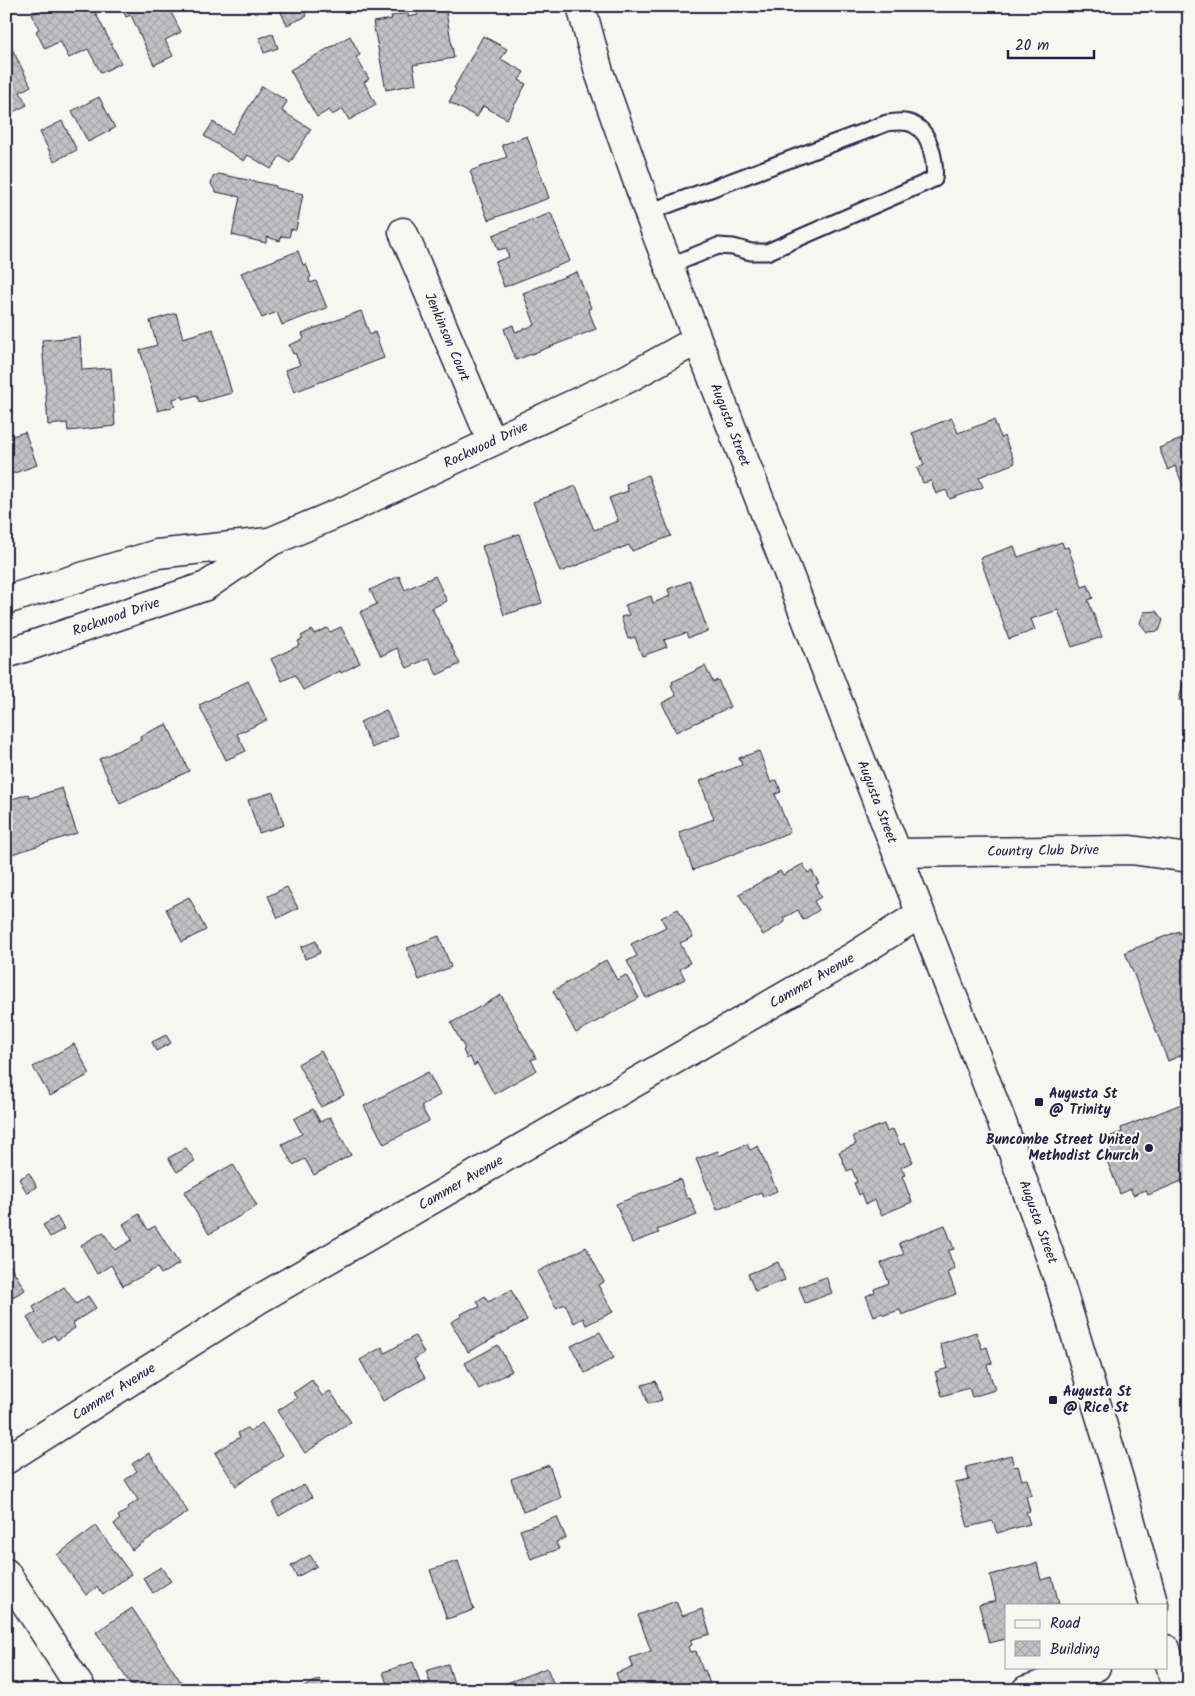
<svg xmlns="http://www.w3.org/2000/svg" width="1195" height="1696" viewBox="0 0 1195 1696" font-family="Kalam,sans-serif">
<defs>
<pattern id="building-cross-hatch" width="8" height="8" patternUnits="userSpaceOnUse" patternTransform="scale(1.25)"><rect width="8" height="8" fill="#c2c2c4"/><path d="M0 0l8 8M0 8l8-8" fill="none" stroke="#a6a6a9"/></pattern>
</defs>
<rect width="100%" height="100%" fill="#f6f6f2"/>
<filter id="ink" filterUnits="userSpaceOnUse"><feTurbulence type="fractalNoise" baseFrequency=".02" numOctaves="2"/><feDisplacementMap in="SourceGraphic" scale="10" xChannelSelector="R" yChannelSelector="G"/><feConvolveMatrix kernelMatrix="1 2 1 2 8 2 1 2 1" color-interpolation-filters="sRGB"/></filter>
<g filter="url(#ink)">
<!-- building -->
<path fill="url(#building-cross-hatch)" stroke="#22223b" d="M38,6H92L121,63L101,73L88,49L69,58L60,41L45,49L36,31L39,29L32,14L40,10Z
M121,6H168L181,32L165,40L173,56L154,65L131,15L126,17Z
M278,6H302L307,16L287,25Z
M416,6H445L454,58L413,65L416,84L386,90L373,22L392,19L391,16L408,13V17L418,15Z
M273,34L278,48L264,53L259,38Z
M350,36L360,55L356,57L369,79L364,82L376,105L349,120L343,109L332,115L329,110L317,117L290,70Z
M483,36L507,49L501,59L524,72L519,80L526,84L507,119L483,106L477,117L449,102L456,89L454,88Z
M6,37L31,86L20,92L27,105L7,115L6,112Z
M262,86L287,101L282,111L311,129L290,163L280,156L271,169L248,155L244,161L204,136L213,122L232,134Z
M99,97L115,128L88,142L72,111Z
M62,121L77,150L54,161L40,132Z
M527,136L549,198L488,220L470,171L507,157L502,145Z
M219,174L276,186V188L303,194L296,230L291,229L289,237L281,236L280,241L267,237L266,243L232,235L240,197L216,192L211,184L213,177Z
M551,213L570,261L504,287L495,262L509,257L506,248L498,250L493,235Z
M298,251L303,265L306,264L311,277L309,278L310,283L316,281L327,308L282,325L277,312L262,318L241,273Z
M577,272L591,308L588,309L596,329L516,360L504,329L513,325L515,332L535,325L523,293Z
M361,311L370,335L375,332L384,358L294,392L285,370L300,365L295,353L293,354L289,345L304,339L302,333Z
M176,313L183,338L213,329L232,393L199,402L197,395L183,399V396L173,399L175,406L158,411L140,350L157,345L150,321Z
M80,337L82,370L111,368L115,426L68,431L67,423L48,425L42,340Z
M952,418L958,433L994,420L1001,438L1004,436L1015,463L979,477L983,487L950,499L946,490L936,494L931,481L923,483L917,468L924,465L912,433Z
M25,432L37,465L6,476V438Z
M1189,436V496L1188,497L1175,466L1168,470L1159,448Z
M648,475L671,536L632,551L629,545L560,572L533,502L576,486L594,530L618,521L609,498L628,491L626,484Z
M519,534L542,603L504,615L482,546Z
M1062,542L1064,548L1068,547L1082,587L1088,585L1093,598L1088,600L1102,637L1072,647L1058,610L1031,619L1035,630L1009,639L980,558L1014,546L1018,557Z
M399,576L405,590L435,576L447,601L432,608L460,664L437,675L429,658L407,668L397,648L381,656L360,612L377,604L370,590Z
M690,581L708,631L688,638L686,633L664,640L667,647L642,656L635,637L628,639L621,617L629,615L625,605L651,596L653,603L670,596L668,589Z
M1156,611L1163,620L1159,631L1147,632L1140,623L1144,612Z
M341,627L360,663L341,673L340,671L303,690L295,675L282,681L271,659L300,645L298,641L303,639L301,636L312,630L314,634L327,628L330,632Z
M705,666L713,682L718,680L730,707L676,732L662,703L676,696L671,685L673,684L672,682Z
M248,681L267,720L237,734L246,751L226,760L199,705Z
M1183,683L1189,684V715L1185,714L1188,702L1179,700Z
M386,710L398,736L372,748L360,722Z
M167,724L189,771L120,804L99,759L141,740L140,736Z
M759,751L771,783L777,780L781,792L775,794L790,832L693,870L679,832L714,819L700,781L742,765L739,758Z
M62,788L77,833L6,856V801L28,794L30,798Z
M273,792L284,825L259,833L248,800Z
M803,864L808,873L812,871L819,883L816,885L818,888L817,889L821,897L814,901L819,910L803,920L798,910L783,918L785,922L763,935L739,894L780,871L783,875Z
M287,887L298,908L278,918L268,896Z
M189,897L206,930L182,942L166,909Z
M678,909L693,937L680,943L690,963L680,969L685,979L646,998L627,961L637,956L631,944L666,927L661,918Z
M1179,931V934L1189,931V1052L1168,1061L1125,952Z
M439,936L451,967L419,980L407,948Z
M316,941L320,953L305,959L301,947Z
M606,960L617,980L626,975L639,998L576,1033L553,991Z
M501,995L536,1058L531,1060L537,1070L494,1094L477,1063L474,1066L470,1057L467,1059L463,1050L465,1049L451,1023Z
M166,1035L171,1043L156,1051L152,1042Z
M74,1044L90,1074L50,1096L33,1067Z
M321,1051L344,1095L321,1107L298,1064Z
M428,1072L440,1095L421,1106L429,1121L384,1144L364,1106Z
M1189,1101V1178L1148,1195L1146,1190L1133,1195L1131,1189L1120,1194L1103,1150L1115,1146L1111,1136L1122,1132L1121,1128Z
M313,1109L320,1122L330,1117L351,1155L314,1175L305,1159L293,1165L282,1144L302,1134L294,1119Z
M884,1124L887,1132L893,1129L900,1145L905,1143L913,1162L901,1167L905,1175L902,1176L912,1202L881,1215L875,1200L866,1204L862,1193L859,1195L854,1183L857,1182L852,1169L847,1171L839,1152L856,1144L853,1136Z
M747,1144L750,1150L758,1146L777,1191L763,1197L761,1192L717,1210L696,1159L718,1151L719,1156Z
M186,1148L195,1161L177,1172L168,1158Z
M233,1164L257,1206L209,1234L184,1192Z
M29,1173L37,1187L27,1193L19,1179Z
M680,1179L687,1199L690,1198L697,1215L657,1230L659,1233L632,1243L616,1204Z
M139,1214L148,1230L155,1226L179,1264L161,1274L157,1268L123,1286L111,1265L97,1274L81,1245L103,1232L115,1250L132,1240L123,1224Z
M57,1217L64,1229L50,1237L43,1225Z
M945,1225L954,1249L948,1251L955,1269L948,1272L956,1294L902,1315L900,1310L884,1315L882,1313L874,1316L866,1296L875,1292L874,1289L889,1283L881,1263L904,1254L899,1243Z
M586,1247L604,1282L598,1285L613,1312L586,1325L583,1318L574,1323L565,1304L556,1308L537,1272Z
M778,1262L785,1280L755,1291L748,1274Z
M10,1265L25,1290L6,1301V1267Z
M826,1277L832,1293L805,1303L799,1287Z
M64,1287L76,1304L88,1296L96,1308L73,1323L75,1328L57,1340L54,1335L43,1343L27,1318L36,1312L33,1307Z
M511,1290L527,1320L468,1352L451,1322L462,1316L461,1314L473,1308L474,1309L480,1307L477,1301L485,1296L488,1302Z
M600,1332L614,1358L585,1373L571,1346Z
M976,1332L982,1349L987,1347L992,1363L987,1365L995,1390L972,1397L969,1388L942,1396L935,1372L948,1368L940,1344Z
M415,1336L424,1353L414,1359L425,1378L383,1401L360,1360L382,1347L385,1353Z
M498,1345L512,1371L479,1389L465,1363Z
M312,1380L322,1396L330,1391L351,1422L305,1453L277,1411L297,1398L293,1393Z
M656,1381L662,1400L648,1404L642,1385Z
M262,1423L283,1455L236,1486L215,1453L240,1437L238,1433L247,1428L250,1431Z
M149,1453L188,1512L132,1550L114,1524L120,1519L118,1516L129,1509L128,1507L138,1500L125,1480L137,1471L132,1464Z
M1011,1455L1014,1467L1018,1466L1022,1480L1027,1479L1032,1495L1026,1496L1030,1511L1026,1512L1030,1524L997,1533L993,1521L968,1527L955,1483L969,1480L966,1467Z
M549,1465L561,1498L523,1512L511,1479Z
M304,1485L312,1497L279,1516L272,1503Z
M557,1517L566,1538L556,1542L559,1549L531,1559L520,1530Z
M96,1526L131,1574L103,1595L97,1587L86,1595L57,1555Z
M310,1555L317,1566L297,1577L291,1566Z
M458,1561L474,1610L447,1619L430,1570Z
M1037,1563L1041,1580L1052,1577L1059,1604L1006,1605V1639L989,1643L979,1605L996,1601L990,1575Z
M161,1567L171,1581L153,1593L143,1578Z
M676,1601L682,1616L702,1609L710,1634L690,1640L692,1645L688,1647L690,1652L696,1651L703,1671L705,1670L710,1684L693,1690H622L616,1673L633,1667L630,1658L651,1651L638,1615Z
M132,1608L183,1685L176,1690H170L166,1685L162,1687L159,1683L149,1690H138L134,1684L131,1685L96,1632Z
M413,1662L421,1686L430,1682L426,1671L448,1664L456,1690H389L383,1672Z
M547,1668L556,1690H488Z
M319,1679L325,1690H303L302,1688Z"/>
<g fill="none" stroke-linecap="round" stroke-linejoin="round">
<defs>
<path id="service" d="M649,212L887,123C896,122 906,120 914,125C931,133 936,163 934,179L767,252H751L733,247L718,246L669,266"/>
<path id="minor" d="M403,232L492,442
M6,600L157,554L268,542
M6,654L206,586L272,541L346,510L627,379L697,340
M897,853L1131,850L1189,858
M6,1460L261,1298L851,958L920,914
M6,1573L82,1690
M1026,1690L1096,1667"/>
<path id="primary" d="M581,6L599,72L654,228L1003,1125L1060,1284L1120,1482L1154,1605
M1166,1649L1177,1690"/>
</defs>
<!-- service casing -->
<use href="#service" stroke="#22223b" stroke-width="19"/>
<!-- minor casing -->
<use href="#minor" stroke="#22223b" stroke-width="31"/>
<!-- primary casing -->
<use href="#primary" stroke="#22223b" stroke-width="31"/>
<!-- service -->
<use href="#service" stroke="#f6f6f2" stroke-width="15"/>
<!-- minor -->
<use href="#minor" stroke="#f6f6f2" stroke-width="28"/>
<!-- primary -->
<use href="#primary" stroke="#f6f6f2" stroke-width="28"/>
</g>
</g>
<!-- markers -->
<g fill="#22223b" stroke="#f6f6f2" stroke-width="2">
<rect x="1034" y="1097" width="10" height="10" rx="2.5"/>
<circle cx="1149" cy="1148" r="5"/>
<rect x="1048" y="1395" width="10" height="10" rx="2.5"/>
</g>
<g text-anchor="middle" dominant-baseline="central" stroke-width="4.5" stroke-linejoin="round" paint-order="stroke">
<!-- street labels -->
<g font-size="14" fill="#22223b" stroke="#f6f6f2">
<text transform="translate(447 337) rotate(67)">Jenkinson Court</text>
<text transform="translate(730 425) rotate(69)">Augusta Street</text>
<text transform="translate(486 445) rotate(-25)">Rockwood Drive</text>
<text transform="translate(116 617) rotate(-19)">Rockwood Drive</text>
<text transform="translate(877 802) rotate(69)">Augusta Street</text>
<text transform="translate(1043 851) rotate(-1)">Country Club Drive</text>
<text transform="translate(812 981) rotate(-30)">Cammer Avenue</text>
<text transform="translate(461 1183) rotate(-30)">Cammer Avenue</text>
<text transform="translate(1038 1222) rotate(70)">Augusta Street</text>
<text transform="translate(114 1392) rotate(-32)">Cammer Avenue</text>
</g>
<!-- poi labels -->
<g font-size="14" font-weight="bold" fill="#22223b" stroke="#f6f6f2" text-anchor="start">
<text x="1049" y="1094">Augusta St<tspan x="1049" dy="16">@ Trinity</tspan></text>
<text x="1139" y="1140" text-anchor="end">Buncombe Street United<tspan x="1139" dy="16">Methodist Church</tspan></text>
<text x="1063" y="1392">Augusta St<tspan x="1063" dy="16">@ Rice St</tspan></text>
</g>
</g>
<!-- margin -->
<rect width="1195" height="1696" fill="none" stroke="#f6f6f2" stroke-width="25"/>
<rect x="12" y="12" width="1170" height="1671" fill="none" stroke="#22223b" stroke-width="2" filter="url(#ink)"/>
<!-- legend -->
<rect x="1005" y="1604" width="162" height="65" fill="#f6f6f2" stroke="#a1a1a9"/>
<rect x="1015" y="1620" width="25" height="8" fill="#f6f6f2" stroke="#a1a1a9"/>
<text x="1050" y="1628" font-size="15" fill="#22223b">Road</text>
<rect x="1015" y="1641" width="25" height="15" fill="url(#building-cross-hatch)" stroke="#a1a1a9"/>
<text x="1050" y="1654" font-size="15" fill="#22223b">Building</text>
<!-- scale -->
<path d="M1008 50v8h86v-8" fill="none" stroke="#22223b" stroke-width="2.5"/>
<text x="1015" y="50" font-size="15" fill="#22223b" stroke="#f6f6f2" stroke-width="4" paint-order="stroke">20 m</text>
</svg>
